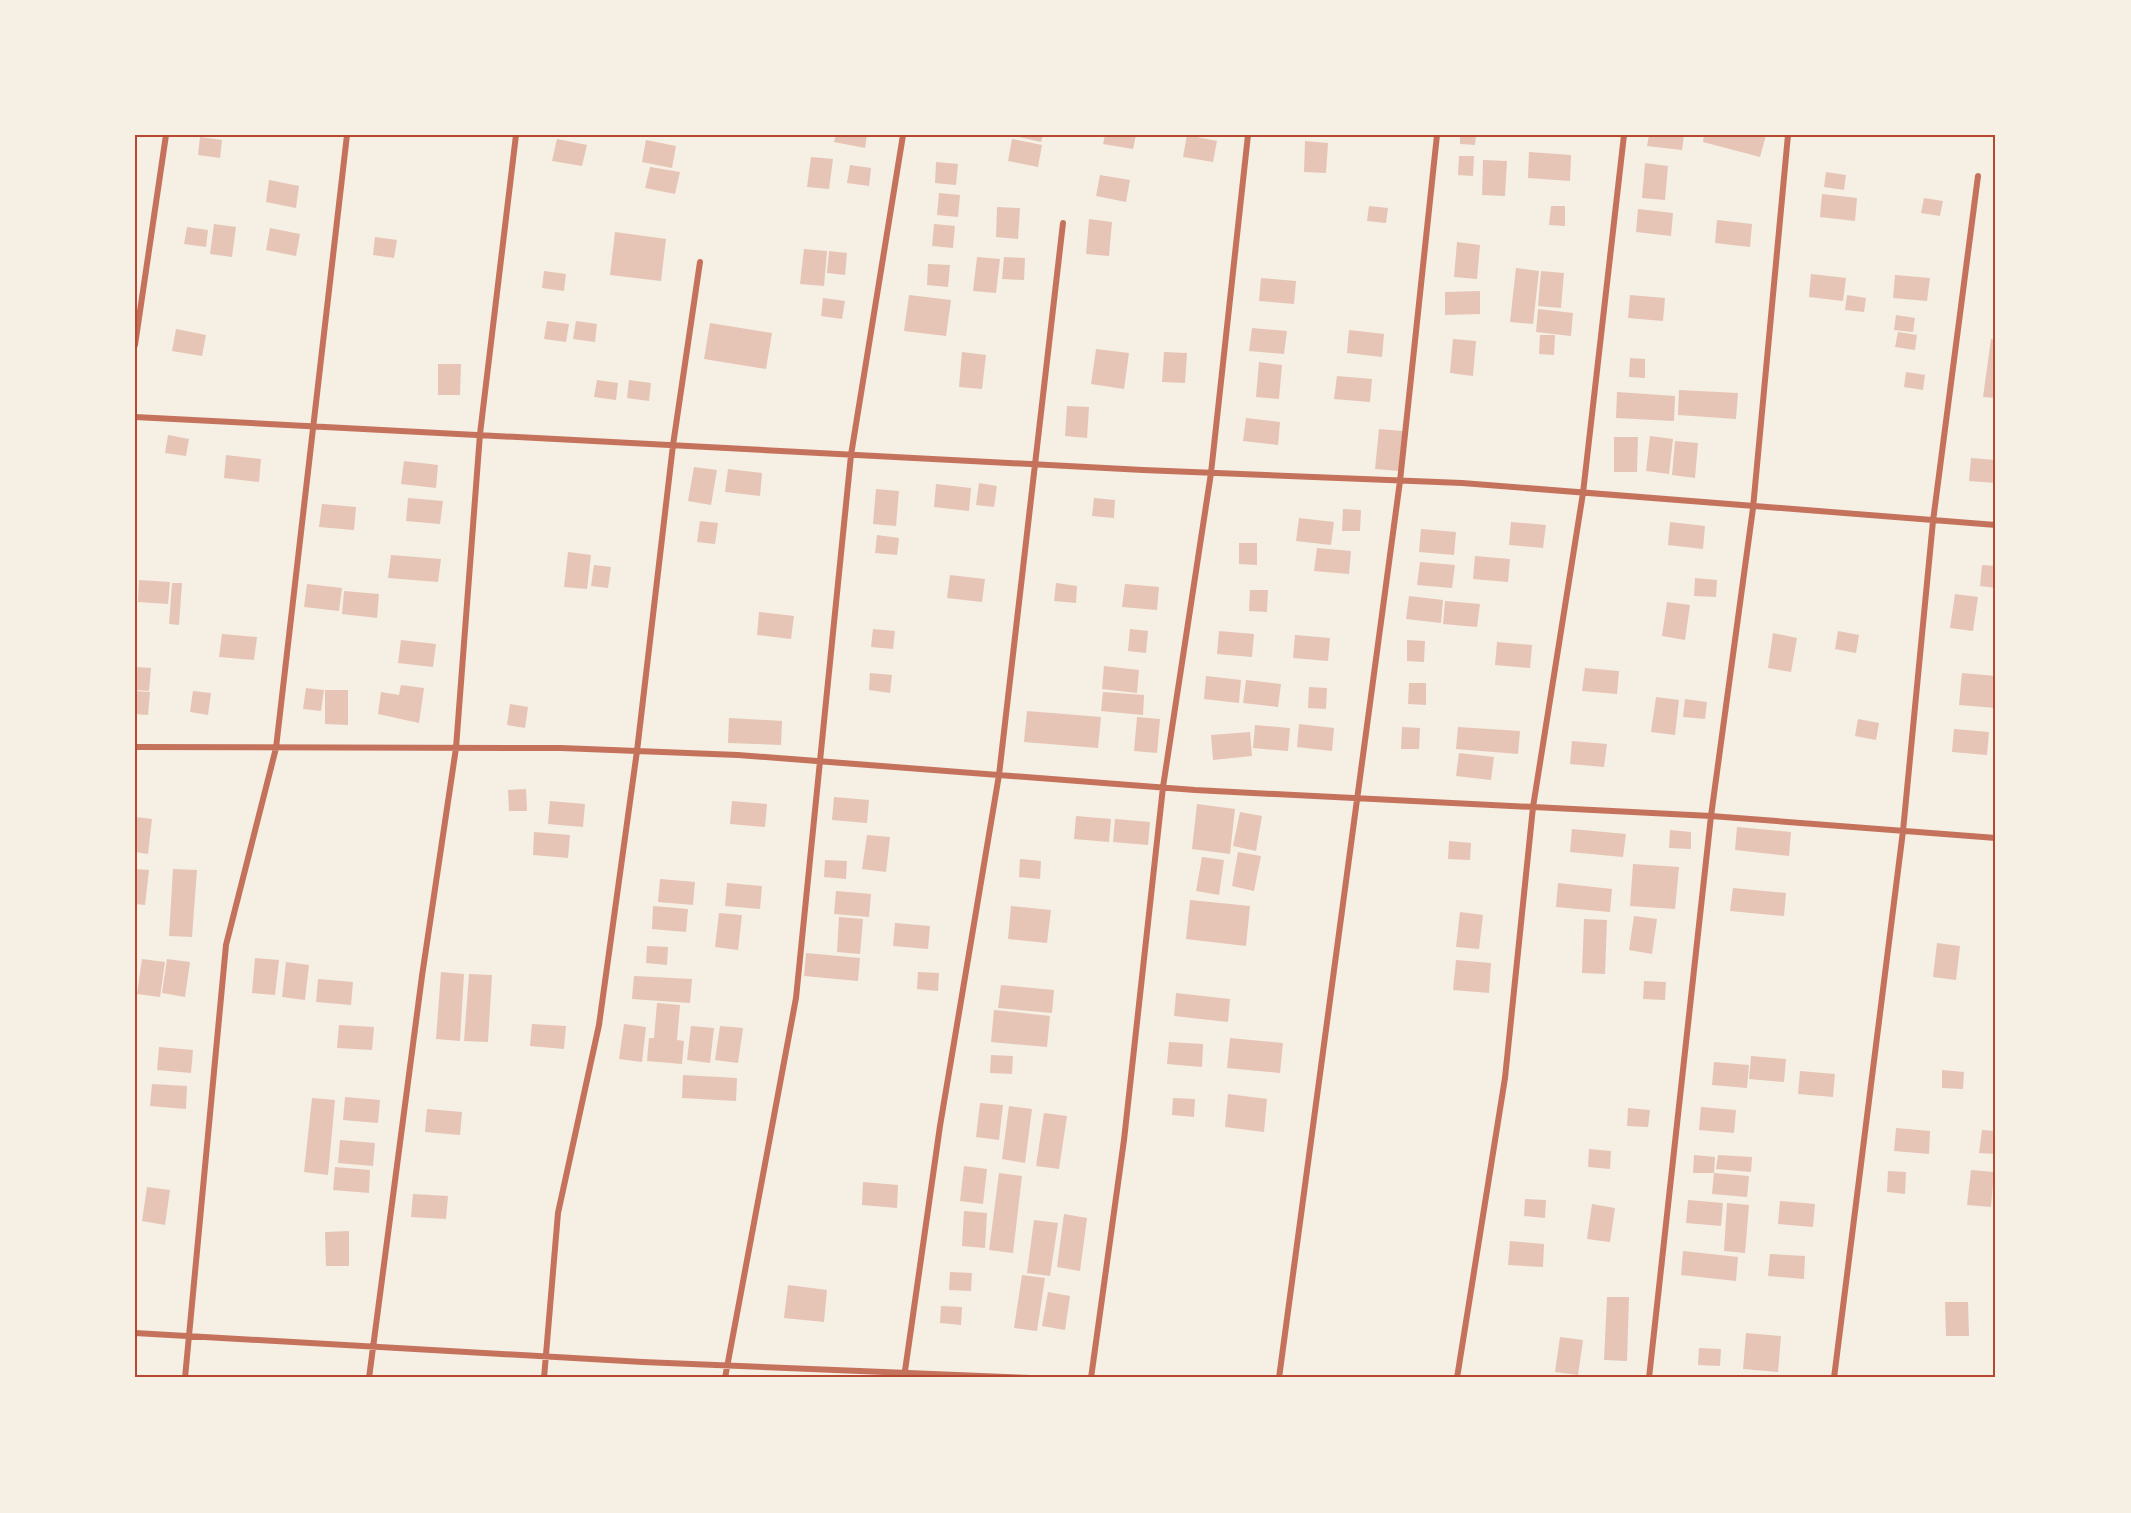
<svg xmlns="http://www.w3.org/2000/svg" width="2131" height="1513" viewBox="0 0 2131 1513" font-family="Georgia,serif">
<rect width="100%" height="100%" fill="#f6efe4"/>
<!-- building -->
<path fill="#e6c5b7" d="M836,135H867L865,148L834,142Z
M1011,135H1043L1041,142Z
M1105,135H1136L1133,149L1103,144Z
M1187,135L1217,141L1213,162L1183,157Z
M1460,135H1476L1475,145L1460,144Z
M1649,135H1684L1682,150L1647,146Z
M1704,135H1766L1760,157L1703,142Z
M200,137L222,140L220,158L198,155Z
M557,139L587,145L582,166L552,161Z
M1012,139L1042,145L1038,167L1008,161Z
M646,140L676,146L672,168L642,162Z
M1305,141L1328,143L1326,173L1304,172Z
M1529,152L1571,155L1570,181L1528,178Z
M1459,156H1474L1473,176L1458,175Z
M811,157L833,159L829,189L807,187Z
M1483,160L1507,161L1505,196L1482,195Z
M936,162L958,164L956,185L935,183Z
M1645,163L1668,166L1665,200L1642,198Z
M850,165L871,168L869,186L847,183Z
M650,167L680,172L675,194L645,188Z
M1826,172L1846,175L1844,190L1824,187Z
M1100,175L1130,180L1126,202L1096,196Z
M269,180L299,186L296,208L266,202Z
M939,193L960,195L958,217L937,215Z
M1822,194L1857,198L1855,221L1820,217Z
M1924,198L1943,201L1940,216L1921,213Z
M1369,206L1388,208L1386,223L1367,221Z
M1551,206H1565V226L1549,225Z
M997,207L1020,208L1018,239L996,237Z
M1638,209L1673,213L1671,236L1636,232Z
M1089,219L1112,222L1109,256L1086,254Z
M1717,220L1752,224L1750,247L1715,243Z
M214,224L236,227L232,257L210,254Z
M934,224L955,226L953,248L932,246Z
M187,227L208,230L206,247L184,244Z
M270,228L300,234L296,256L266,250Z
M615,232L666,239L661,281L610,275Z
M375,237L397,240L394,258L373,255Z
M1457,242L1480,245L1477,279L1454,277Z
M804,249L827,251L824,286L800,284Z
M829,251L847,253L845,275L827,273Z
M977,257L1000,259L996,293L973,291Z
M1004,257L1025,258L1024,280L1002,279Z
M928,264L950,265L948,287L927,285Z
M1516,268L1539,271L1533,324L1510,322Z
M544,271L566,274L564,291L542,288Z
M1541,271L1564,273L1561,308L1538,306Z
M1811,274L1846,278L1843,301L1809,297Z
M1895,275L1930,278L1927,301L1893,298Z
M1261,278L1296,281L1294,304L1259,301Z
M1480,291V314L1445,315V292Z
M909,295L951,300L946,336L904,331Z
M1630,295L1665,298L1663,321L1628,318Z
M1847,295L1866,298L1864,312L1845,310Z
M823,298L845,301L842,319L821,316Z
M1538,309L1573,313L1571,336L1536,332Z
M1896,315L1915,318L1913,332L1894,330Z
M547,321L569,324L566,342L544,339Z
M576,321L597,324L595,342L573,339Z
M710,323L772,333L766,369L704,359Z
M1252,328L1287,331L1284,354L1249,351Z
M176,329L206,335L202,356L172,351Z
M1349,330L1384,334L1382,357L1347,353Z
M1898,332L1917,335L1915,350L1895,347Z
M1540,335H1555L1554,355L1539,354Z
M1453,339L1476,341L1473,376L1450,373Z
M1991,339L1996,340V398L1983,397Z
M1096,349L1129,353L1124,389L1091,384Z
M962,352L986,355L982,389L959,387Z
M1164,352L1187,353L1185,383L1162,382Z
M1630,358L1645,359V378L1629,377Z
M1259,362L1282,365L1279,399L1256,397Z
M438,364H461L460,395H438Z
M1906,372L1925,375L1923,390L1904,387Z
M1337,376L1372,379L1370,402L1334,399Z
M597,380L618,383L616,400L594,397Z
M629,380L651,383L649,401L627,398Z
M1679,390L1738,393L1736,419L1678,415Z
M1617,392L1675,396L1674,421L1616,418Z
M1067,406L1089,407L1087,438L1065,436Z
M1246,418L1280,422L1278,445L1243,441Z
M1379,429L1403,431L1399,471L1375,469Z
M168,435L189,439L186,456L165,453Z
M1650,436L1673,439L1669,474L1646,471Z
M1614,437H1638L1637,472H1614Z
M1675,441L1698,443L1695,478L1672,475Z
M226,455L261,459L259,482L224,478Z
M1971,458L1996,460V483L1969,481Z
M404,461L438,465L436,488L401,484Z
M694,467L717,470L711,505L688,501Z
M728,469L762,473L760,496L725,492Z
M979,483L997,486L994,507L976,505Z
M936,484L971,488L969,511L934,507Z
M876,489L899,491L896,526L873,524Z
M408,498L443,501L440,524L406,521Z
M1094,498L1115,500L1114,518L1092,516Z
M322,504L356,507L354,530L319,527Z
M1343,509L1361,510L1360,531H1342Z
M1299,518L1334,522L1331,545L1296,541Z
M700,521L718,523L715,544L697,542Z
M1511,522L1546,525L1543,548L1509,545Z
M1670,522L1705,526L1703,549L1668,545Z
M1421,529L1456,532L1454,555L1419,552Z
M877,535L899,538L897,555L875,553Z
M1239,543H1257V565L1239,564Z
M1317,548L1351,551L1349,574L1314,571Z
M568,552L591,555L587,589L564,587Z
M391,555L441,559L438,582L388,578Z
M1475,556L1510,559L1508,582L1473,579Z
M1420,562L1455,565L1452,588L1417,585Z
M594,565L611,567L608,588L591,586Z
M1982,565L1996,566V588L1980,586Z
M950,575L985,579L982,602L947,598Z
M1695,578L1717,580L1716,597L1694,596Z
M139,580L170,582L168,604L138,602Z
M172,583H182L179,625L169,624Z
M1056,583L1077,586L1076,603L1054,601Z
M307,584L342,588L339,611L304,607Z
M1125,584L1159,587L1157,610L1122,607Z
M1250,590H1268L1267,612L1249,611Z
M344,591L379,594L377,618L342,614Z
M1955,594L1978,597L1973,631L1950,628Z
M1409,596L1443,600L1441,623L1406,619Z
M1445,601L1480,604L1477,627L1443,624Z
M1667,602L1690,605L1685,640L1662,636Z
M759,612L794,616L791,639L757,635Z
M873,629L895,631L893,649L871,647Z
M1130,629L1148,631L1146,653L1128,651Z
M1219,631L1254,634L1252,657L1217,654Z
M1838,631L1859,635L1856,653L1835,649Z
M1773,633L1797,638L1791,672L1768,668Z
M222,634L257,637L254,660L219,657Z
M1295,635L1330,638L1328,661L1293,658Z
M401,640L436,644L433,667L398,663Z
M1407,640L1425,641L1424,662L1407,661Z
M1497,642L1532,645L1530,668L1495,665Z
M1104,666L1139,670L1137,693L1102,689Z
M135,667L151,668L149,691L135,690Z
M1585,668L1619,671L1617,694L1582,691Z
M870,673L892,675L890,693L869,690Z
M1962,673L1996,676V708L1959,705Z
M1206,676L1241,680L1239,703L1204,699Z
M1246,680L1281,684L1278,707L1243,703Z
M1409,683H1426V705L1408,704Z
M401,685L424,688L419,723L378,714L381,692L399,695Z
M1309,687L1327,688L1326,709L1308,708Z
M306,688L324,690L321,711L303,709Z
M325,690H348V725L325,724Z
M135,691L150,692L148,715L135,714Z
M193,691L211,693L208,715L190,712Z
M1103,692L1144,695L1143,715L1101,711Z
M1656,697L1679,700L1675,735L1651,732Z
M1685,699L1707,702L1705,719L1683,717Z
M510,704L528,707L525,728L507,725Z
M1027,711L1101,717L1098,748L1024,742Z
M1137,717L1160,719L1157,753L1134,751Z
M729,718L782,721L781,745L728,743Z
M1858,719L1879,723L1876,740L1855,736Z
M1299,724L1334,728L1332,751L1297,747Z
M1255,725L1290,728L1288,751L1253,748Z
M1402,727L1420,728L1419,749H1401Z
M1458,727L1520,731L1518,754L1456,749Z
M1954,729L1989,732L1987,755L1952,752Z
M1250,732L1252,756L1213,760L1211,735Z
M1572,741L1607,744L1604,767L1570,764Z
M1459,753L1494,757L1491,780L1456,776Z
M526,789L527,811H509L508,790Z
M834,797L869,800L867,823L832,820Z
M550,801L585,804L583,827L548,824Z
M732,801L767,804L765,827L730,824Z
M1197,804L1235,809L1230,854L1192,849Z
M1240,812L1262,816L1256,851L1233,846Z
M1076,816L1111,819L1109,842L1074,839Z
M135,817L152,819L148,854L135,852Z
M1115,819L1150,822L1148,845L1113,842Z
M1737,827L1791,832L1789,856L1735,850Z
M1572,829L1626,834L1623,857L1570,852Z
M1670,830L1691,832V849L1669,848Z
M534,832L570,835L568,858L533,855Z
M867,835L890,837L886,872L862,869Z
M1449,841L1471,843L1470,860L1448,859Z
M1238,852L1261,856L1254,891L1232,886Z
M1202,857L1224,860L1219,895L1196,891Z
M1020,859L1041,861L1040,879L1019,877Z
M825,860L847,861L846,879L824,877Z
M1633,864L1679,867L1675,909L1630,906Z
M135,869L149,870L145,905L135,904Z
M173,869L197,870L192,937L169,936Z
M660,879L695,882L693,905L658,902Z
M727,883L762,886L760,909L725,906Z
M1558,883L1612,889L1610,912L1556,907Z
M1733,888L1786,893L1784,916L1730,911Z
M836,891L871,894L869,917L834,914Z
M1190,900L1250,906L1246,946L1186,939Z
M653,906L688,909L686,932L652,929Z
M1011,906L1051,910L1047,943L1008,939Z
M1460,912L1483,915L1479,949L1456,947Z
M719,913L742,915L738,950L715,947Z
M1634,916L1657,919L1652,954L1629,950Z
M839,917L863,919L860,954L837,952Z
M1584,919L1607,920L1605,974L1582,973Z
M895,923L930,926L928,949L893,946Z
M1937,943L1960,946L1956,980L1933,977Z
M647,946L668,947L667,965L646,963Z
M806,953L860,958L858,981L804,976Z
M255,958L279,960L275,995L252,993Z
M142,959L165,962L160,997L137,994Z
M167,959L190,962L185,997L162,993Z
M1456,960L1491,963L1489,993L1453,990Z
M286,962L309,965L305,1000L282,997Z
M441,972L464,974L460,1041L436,1039Z
M918,972L939,973L938,991L917,989Z
M469,974L492,975L488,1042L464,1041Z
M634,976L692,979L690,1003L632,999Z
M318,979L353,982L351,1005L316,1002Z
M1644,981L1666,982L1665,1000L1643,999Z
M1001,985L1054,990L1052,1013L998,1008Z
M1176,993L1230,999L1228,1022L1174,1016Z
M657,1003L680,1005L677,1040L684,1041L682,1064L647,1061L649,1038H654Z
M994,1010L1050,1016L1047,1047L991,1042Z
M532,1024L566,1026L564,1049L530,1046Z
M624,1024L646,1027L642,1062L619,1059Z
M339,1025L374,1027L372,1050L337,1048Z
M691,1026L714,1028L710,1063L687,1060Z
M720,1026L743,1028L738,1063L715,1060Z
M1230,1038L1283,1043L1280,1073L1227,1068Z
M1169,1042L1203,1044L1202,1067L1167,1064Z
M159,1047L193,1050L191,1073L157,1070Z
M991,1055L1013,1056L1012,1074L990,1073Z
M1751,1056L1786,1059L1784,1082L1749,1079Z
M1714,1062L1749,1065L1747,1088L1712,1085Z
M1942,1070L1964,1072L1963,1089L1942,1088Z
M1800,1071L1835,1074L1833,1097L1798,1094Z
M683,1075L737,1078L736,1101L682,1098Z
M152,1084L187,1086L186,1109L150,1106Z
M1228,1094L1267,1099L1264,1132L1225,1127Z
M345,1097L380,1100L378,1123L343,1120Z
M312,1098L335,1100L328,1175L304,1172Z
M1173,1098L1195,1099L1194,1117L1172,1115Z
M980,1103L1003,1105L999,1140L976,1137Z
M1009,1106L1032,1109L1025,1163L1002,1159Z
M1701,1107L1736,1110L1734,1133L1699,1130Z
M1628,1108L1650,1110L1648,1127L1627,1126Z
M427,1109L462,1112L460,1135L425,1132Z
M1044,1113L1067,1116L1059,1169L1036,1166Z
M1896,1128L1930,1131L1929,1154L1894,1151Z
M1982,1130L1996,1131V1154L1979,1153Z
M340,1140L375,1143L373,1166L338,1163Z
M1589,1149L1611,1151L1610,1169L1588,1167Z
M1694,1155L1715,1157L1714,1173H1693Z
M1718,1155L1752,1157L1751,1172L1716,1169Z
M964,1166L987,1169L983,1204L960,1201Z
M335,1167L370,1170L369,1193L333,1190Z
M1971,1170L1994,1172L1991,1207L1967,1205Z
M1888,1171L1906,1172L1905,1194L1887,1192Z
M999,1173L1022,1176L1013,1253L989,1250Z
M1714,1173L1749,1176L1747,1197L1712,1194Z
M863,1182L898,1185L897,1208L862,1205Z
M147,1187L170,1190L165,1225L142,1221Z
M413,1194L448,1196L446,1219L411,1217Z
M1525,1199L1546,1200L1545,1218L1524,1216Z
M1688,1200L1723,1203L1721,1226L1686,1223Z
M1780,1201L1815,1204L1813,1227L1778,1224Z
M1727,1203L1749,1205L1745,1253L1724,1251Z
M1592,1204L1615,1208L1610,1242L1587,1239Z
M964,1211L987,1213L985,1248L962,1246Z
M1064,1214L1087,1218L1080,1271L1057,1267Z
M1034,1220L1058,1223L1050,1276L1027,1273Z
M349,1231V1266H326L325,1232Z
M1510,1241L1544,1244L1543,1267L1508,1265Z
M1683,1251L1738,1257L1736,1281L1681,1275Z
M1770,1254L1805,1256L1804,1279L1768,1276Z
M950,1272L972,1273L971,1291L949,1290Z
M1022,1275L1045,1278L1037,1331L1014,1328Z
M788,1285L827,1290L824,1322L784,1318Z
M1048,1292L1070,1296L1065,1330L1042,1326Z
M1607,1297H1629L1627,1361L1604,1360Z
M1945,1302H1968L1969,1336H1946Z
M941,1306L962,1307L961,1325L940,1323Z
M1746,1333L1781,1336L1778,1372L1743,1369Z
M1560,1337L1583,1340L1578,1375L1555,1372Z
M1699,1348L1721,1349L1720,1366L1698,1365Z"/>
<g fill="none" stroke-linecap="round" stroke-linejoin="round">
<!-- minor -->
<path stroke="#c5725c" stroke-width="6" d="M135,345L166,135
M135,417L1143,470L1462,483L1996,525
M135,747L561,748L738,755L1195,790L1711,816L1996,838
M135,1333L643,1362L1031,1378
M185,1378L226,945L276,748L347,135
M369,1378L422,976L456,748L480,434L516,135
M544,1378L558,1213L599,1025L637,751L673,445L700,262
M725,1378L796,998L851,455L903,135
M904,1378L940,1126L999,775L1063,223
M1091,1378L1124,1140L1163,787L1211,473L1248,135
M1279,1378L1400,481L1437,135
M1457,1378L1505,1078L1533,807L1583,493L1624,135
M1649,1378L1711,816L1753,508L1788,135
M1834,1378L1903,831L1933,521L1978,176"/>
</g>
<!-- border -->
<rect width="2131" height="1513" fill="none" stroke="#f6efe4" stroke-width="273"/>
<rect x="136" y="136" width="1858" height="1240" fill="none" stroke="#b5482f" stroke-width="2"/>
</svg>
